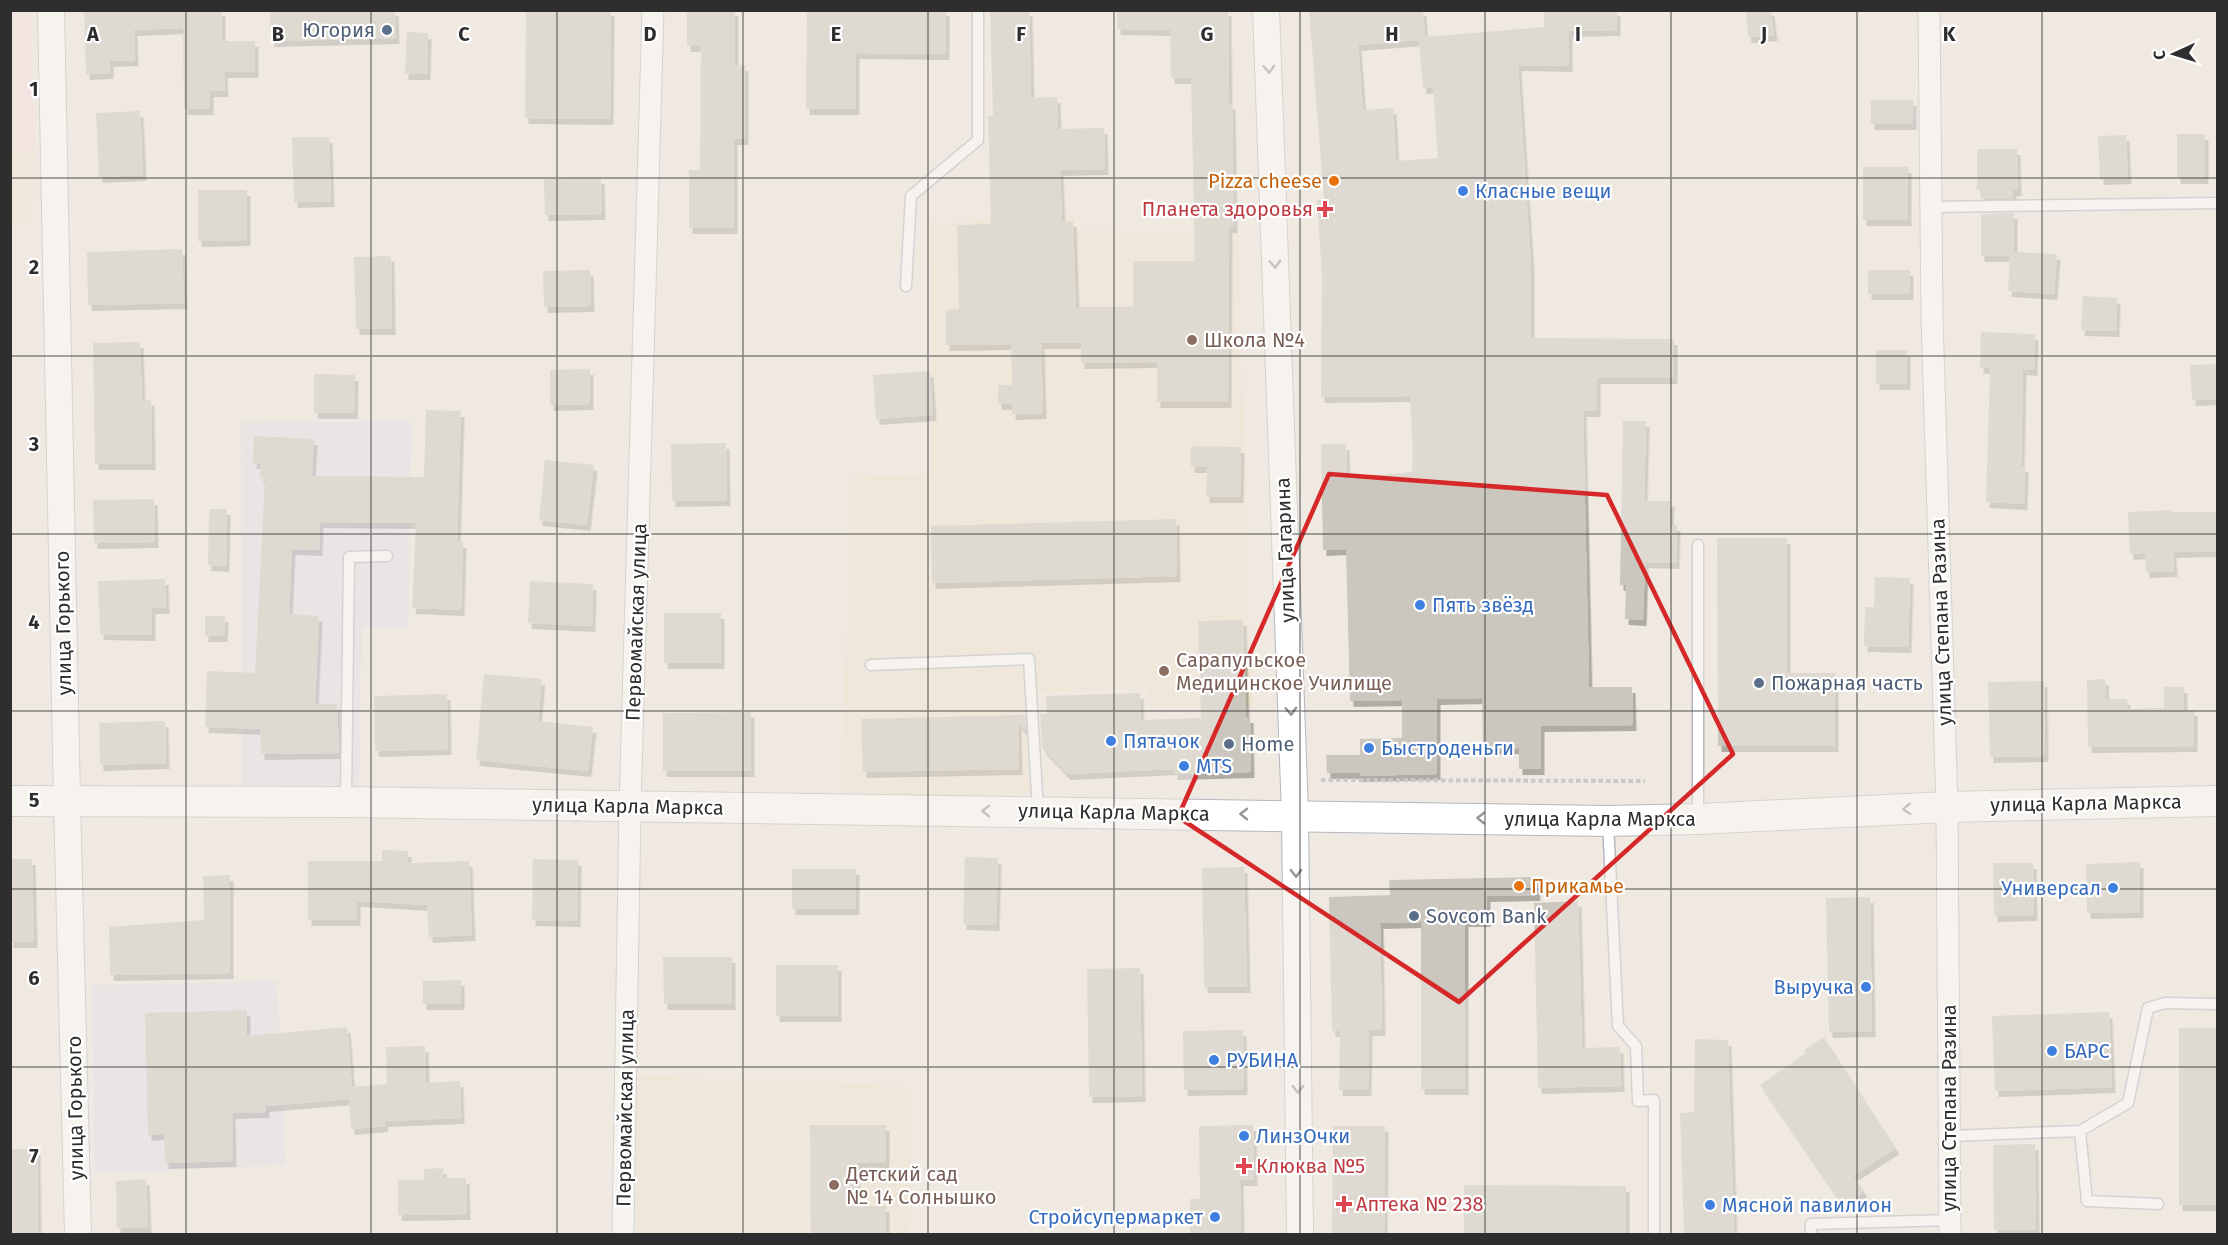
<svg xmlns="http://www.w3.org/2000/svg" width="2228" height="1245" viewBox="0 0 2228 1245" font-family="'Fira Sans',sans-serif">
<defs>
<filter id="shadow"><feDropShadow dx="3.5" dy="6" stdDeviation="0" flood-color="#0004"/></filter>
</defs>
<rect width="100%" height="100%" fill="#efe9e1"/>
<!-- industrial -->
<path fill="#e3e1e8" d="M411,421L409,628L362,626L359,787H242L241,422Z
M277,981L286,1165L94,1174L93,985Z"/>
<!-- education -->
<path fill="#f0e6d1" d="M10,150H35L34,226H11Z
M1075,215L1077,229L1238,232L1253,706L1150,707L1148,688L1038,693L1043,793L841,795L850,477L930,475L932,361L929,223Z
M637,1075L914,1086L909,1234H636Z"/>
<!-- medical -->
<path fill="#f5dfe0" d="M10,11H30L35,150H11Z"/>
<!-- building -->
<path fill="#cbc7bf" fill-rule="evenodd" filter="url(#shadow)" d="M84,10H222V41H255V72H224L225,91H210V109H184L183,28L134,30L135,60L110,61V73L86,74Z
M270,10H395L396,38L271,41Z
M526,10H611L610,119L525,118Z
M687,10H735V65H745V139H734V228H689V170H700L701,46H687Z
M807,10H946V54L856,53V109H806Z
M990,10H1029L1031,98L1057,97L1058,129L1104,128L1105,169L1060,170L1062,221H1073L1076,307H1133V261H1195L1191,78H1171L1170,30L1117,29V10H1228L1229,103H1232L1234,227H1229L1228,402H1157V362L1081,363V343H1041L1043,413L1012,414V404H998V385H1012L1011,344L946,345V310L959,309L957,225L991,224L988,116H993Z
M1309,10H1423L1425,37L1544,27V11L1617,10V30L1569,31V66L1518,65L1531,267V338L1674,339V378H1597V411H1583L1589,687H1632L1633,725L1541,726V769H1519V748L1483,749L1482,698L1437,699V774L1360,776V773H1327L1326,755H1360V739L1402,738V700L1350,701L1346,549L1323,550L1321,444H1346L1347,478L1412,472L1413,455L1410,396L1321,397L1322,276L1317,200H1324ZM1419,40L1423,88H1433L1438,158L1396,161L1393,108L1363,110L1358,45Z
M1746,10H1771L1774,35L1748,37Z
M407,32L428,33L427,74H405Z
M1871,100H1913V124H1871Z
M140,111L143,175L99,177L96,113Z
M2177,134H2205V178H2177Z
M2126,135L2128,178L2100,179L2098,136Z
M292,137H329L331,201L294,202Z
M1977,149H2017L2018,190H2013V198L1981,199V190H1977Z
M1863,167H1908V220H1863Z
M601,178L602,214L545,215L544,179Z
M198,190H247V240L198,241Z
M2014,213V252L2057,254L2054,294L2008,291L2010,256H1981V214Z
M182,249L184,303L88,305L87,252Z
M391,256L392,329H356L354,257Z
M590,270L591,306L544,307L543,271Z
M1868,270H1910V294H1868Z
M2083,296L2117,298L2116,331L2081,330Z
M1981,332L2035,334L2034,370L2023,369L2021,466H2025L2024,504L1986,502L1990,368H1980Z
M140,342L142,400H151L152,464H95L93,343Z
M1876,350H1907V384H1876Z
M2217,364V399L2192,400L2190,365Z
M590,369V404L550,405V370Z
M930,371L933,415L876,419L873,375Z
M314,374L355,375L354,413H314Z
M426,410L461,411L457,542H463L461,610L412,608L416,523L320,522L319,550L292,549L289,614L319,616L315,704H337L339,753L261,754L260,729L205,727L207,671L255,673L265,479L260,478V463H253L254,436L314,439L312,476L424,477Z
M1623,421H1646L1644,501H1671L1670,525H1677L1676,563L1645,562L1643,620L1625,619L1626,585H1620Z
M726,443L727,500L672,501L671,444Z
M1191,446L1241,447L1240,497H1206L1207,467H1191Z
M545,460L594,465L587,525L539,520Z
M154,499L155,542L94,543L93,500Z
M209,509H227L226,566L208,565Z
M2171,510V512H2217V551L2173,552L2174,571L2146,572L2145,553L2130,554L2128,512Z
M1176,519L1177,576L932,583L931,526Z
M1717,538H1787V673H1835V746H1718Z
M1875,577L1910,578L1908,647L1864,646L1865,607H1874Z
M165,579L166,608H152V635L100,634L98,581Z
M530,581L593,584L592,626L528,623Z
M664,613H721V663H664Z
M205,616H225L224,636H205Z
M1243,620L1246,717H1250L1251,772L1174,774V769L1067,774L1042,748L1040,714H1047L1046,696L1140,693L1141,720L1201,718L1198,621Z
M484,674L542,679L538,721L593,727L588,771L476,760Z
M2105,679L2106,699H2127L2128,709L2164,708V687H2184V710H2194V746L2088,747L2087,680Z
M2044,681L2045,756L1990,757L1988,682Z
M447,694L448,749L375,751L374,696Z
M751,712V771H663V713Z
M1018,715H1025L1026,732L1018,724L1019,769L863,772L861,719Z
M165,721L166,763L100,765L99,723Z
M382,850L408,851V863L469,861L472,935L429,937L427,905L357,901V920H308V861H382Z
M965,857L998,858L996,925L963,924Z
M10,859H32L34,942H10Z
M533,859L578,860L577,921L532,920Z
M2140,862V912L2087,913L2086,864Z
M1993,863H2033L2034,915L1994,916Z
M1244,867L1247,987H1204L1202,868Z
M792,869H856V909H792Z
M230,875V973L110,975L109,927L204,920L203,876Z
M1536,877L1537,895L1487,896V921H1465V1089H1421V922L1380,923L1382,1030H1369L1368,1090H1339L1340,1031H1332L1329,897L1390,895L1389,880Z
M1870,897L1872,1031L1829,1032L1826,898Z
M1578,901L1582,1048L1620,1047L1621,1086L1538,1088L1534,903Z
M663,957H732V1004H664Z
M776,965H838V1016H776Z
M1140,968L1142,1096L1089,1097L1087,969Z
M461,980V1004H423V981Z
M247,1010V1036L347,1027L352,1087L387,1084L386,1047L425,1046L426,1083L460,1081L461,1118L384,1121L385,1126L351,1129L349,1099L266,1106V1112L232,1113L233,1161L165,1163L164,1134L148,1135L145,1013Z
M2109,1012L2112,1087L1995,1091L1992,1016Z
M2179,1028H2217V1205H2179Z
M1243,1030L1244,1089L1184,1090L1183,1031Z
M1824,1037L1896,1148L1853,1176L1864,1191L1843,1206L1760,1085L1806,1053L1804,1050Z
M1695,1039L1728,1040L1734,1234H1684L1680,1113L1694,1112Z
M810,1125H886V1163H857V1206H886V1234H811Z
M1253,1125L1254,1180H1240L1241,1234H1190V1199H1200L1199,1126Z
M1333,1126H1385L1384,1234H1332Z
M2035,1144L2036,1229L1994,1230L1993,1145Z
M10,1149H37L38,1234H10Z
M443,1168V1178H466L467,1214L398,1215V1180H424V1169Z
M146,1179L148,1227L117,1228L116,1181Z
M1464,1185L1626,1186V1234H1464Z"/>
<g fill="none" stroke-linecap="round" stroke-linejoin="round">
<defs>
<path id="service" d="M1931,207L2218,203
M906,286L911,196L978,140V10
M871,665L1029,659L1038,811
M346,799L349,557L387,556
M1698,816V545
M1608,822L1618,1026L1636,1046L1638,1101L1654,1100V1234
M2080,1131L2128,1103L2148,1008L2165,1003L2218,1004
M1949,1136L2080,1131L2087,1201L2158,1204
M1811,1234V1224L1950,1220"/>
<path id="minor" d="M1929,10L1932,317L1947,807L1950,1234
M623,1234L630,806L653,10"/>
<path id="tertiary" d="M51,10L67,801L78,1234
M1266,10L1295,815L1300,1234"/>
<path id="secondary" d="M10,801L346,802L1608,821L1698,819L1947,807L2218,801"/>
</defs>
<!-- service casing -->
<use href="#service" stroke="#b4b7c1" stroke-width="13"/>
<!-- minor casing -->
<use href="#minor" stroke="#b4b7c1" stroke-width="23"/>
<!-- tertiary casing -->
<use href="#tertiary" stroke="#b4b7c1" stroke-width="28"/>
<!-- secondary casing -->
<use href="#secondary" stroke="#b4b7c1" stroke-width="32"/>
<!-- path -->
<path stroke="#c9c9c9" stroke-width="4" stroke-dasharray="4.5 3" stroke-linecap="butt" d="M1321,780L1645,781"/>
<!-- service -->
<use href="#service" stroke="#fff" stroke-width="10"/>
<!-- minor -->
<use href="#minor" stroke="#fff" stroke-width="21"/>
<!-- tertiary -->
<use href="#tertiary" stroke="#fff" stroke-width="26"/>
<!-- secondary -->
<use href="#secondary" stroke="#fff" stroke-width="30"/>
</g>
<!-- one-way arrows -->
<defs><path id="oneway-chevron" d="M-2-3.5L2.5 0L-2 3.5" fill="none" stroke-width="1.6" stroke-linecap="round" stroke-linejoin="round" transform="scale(1.5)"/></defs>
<g stroke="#969696">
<use href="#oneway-chevron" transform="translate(1269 69) rotate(88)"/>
<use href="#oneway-chevron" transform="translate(1275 264) rotate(88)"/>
<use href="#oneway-chevron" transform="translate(1291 711) rotate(88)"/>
<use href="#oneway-chevron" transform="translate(1907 809) rotate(177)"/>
<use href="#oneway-chevron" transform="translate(986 811) rotate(-179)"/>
<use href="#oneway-chevron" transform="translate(1244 814) rotate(-179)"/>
<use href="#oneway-chevron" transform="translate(1481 818) rotate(-179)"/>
<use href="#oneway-chevron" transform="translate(1296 873) rotate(89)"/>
<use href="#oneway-chevron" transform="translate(1298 1089) rotate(89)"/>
</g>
<!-- marked area -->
<path d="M0 0H2228V1245H0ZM1329,474L1607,495L1733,754L1459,1002L1178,817Z" fill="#efe9e1" fill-opacity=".55" fill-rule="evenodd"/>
<path fill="none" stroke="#d62828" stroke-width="4.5" stroke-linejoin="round" d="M1329,474L1607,495L1733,754L1459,1002L1178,817Z"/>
<!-- grid -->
<path fill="none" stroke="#2e2e2e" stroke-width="1.5" stroke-opacity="0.55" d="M186,10V1234M371,10V1234M557,10V1234M743,10V1234M928,10V1234M1114,10V1234M1300,10V1234M1485,10V1234M1671,10V1234M1857,10V1234M2042,10V1234M10,178H2218M10,356H2218M10,534H2218M10,711H2218M10,889H2218M10,1067H2218"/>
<!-- markers -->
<g fill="#5c6f8a" stroke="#fff" stroke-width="2">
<circle cx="387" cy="30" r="6"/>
<circle cx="1759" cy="683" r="6"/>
<circle cx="1229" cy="744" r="6"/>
<circle cx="1414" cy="916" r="6"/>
</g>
<g fill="#e8710a" stroke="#fff" stroke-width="2">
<circle cx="1334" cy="181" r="6"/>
<circle cx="1519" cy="886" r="6"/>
</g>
<g fill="#3f7fe0" stroke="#fff" stroke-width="2">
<circle cx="1463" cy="191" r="6"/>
<circle cx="1420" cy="605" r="6"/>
<circle cx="1111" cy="741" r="6"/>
<circle cx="1369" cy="748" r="6"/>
<circle cx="1184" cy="766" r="6"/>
<circle cx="2113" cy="888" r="6"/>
<circle cx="1866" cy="987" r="6"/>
<circle cx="2052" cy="1051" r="6"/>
<circle cx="1214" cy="1060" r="6"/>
<circle cx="1244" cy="1136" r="6"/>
<circle cx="1710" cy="1205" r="6"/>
<circle cx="1215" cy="1217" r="6"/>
</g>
<g fill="#e0444e" stroke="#fff" stroke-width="2">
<path d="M1322 200h6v6h6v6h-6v6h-6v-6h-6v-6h6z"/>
<path d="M1241 1157h6v6h6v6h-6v6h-6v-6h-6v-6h6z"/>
<path d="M1341 1195h6v6h6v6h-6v6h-6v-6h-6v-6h6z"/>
</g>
<g fill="#8d6e63" stroke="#fff" stroke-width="2">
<circle cx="1192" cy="340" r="6"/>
<circle cx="1164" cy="671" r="6"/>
<circle cx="834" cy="1185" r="6"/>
</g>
<g text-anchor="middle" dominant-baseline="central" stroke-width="4.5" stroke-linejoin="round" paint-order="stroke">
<!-- service labels -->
<g font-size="20" fill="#4e5e75" stroke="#fff" text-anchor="start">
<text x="375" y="30" text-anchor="end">Югория</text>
<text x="1771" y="683">Пожарная часть</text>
<text x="1241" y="744">Home</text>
<text x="1426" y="916">Sovcom Bank</text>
</g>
<!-- food labels -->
<g font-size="20" fill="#c56008" stroke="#fff" text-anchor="end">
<text x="1322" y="181">Pizza cheese</text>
<text x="1531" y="886" text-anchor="start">Прикамье</text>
</g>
<!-- shop labels -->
<g font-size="20" fill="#366cbe" stroke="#fff" text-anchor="start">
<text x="1475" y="191">Класные вещи</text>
<text x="1432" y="605">Пять звёзд</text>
<text x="1123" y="741">Пятачок</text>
<text x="1381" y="748">Быстроденьги</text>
<text x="1196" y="766">MTS</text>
<text x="2101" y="888" text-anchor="end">Универсал</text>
<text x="1854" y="987" text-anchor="end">Выручка</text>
<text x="2064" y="1051">БАРС</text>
<text x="1226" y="1060">РУБИНА</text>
<text x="1256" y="1136">ЛинзОчки</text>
<text x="1722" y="1205">Мясной павилион</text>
<text x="1203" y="1217" text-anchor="end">Стройсупермаркет</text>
</g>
<!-- health labels -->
<g font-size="20" fill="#be3a42" stroke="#fff" text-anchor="start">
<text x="1313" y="209" text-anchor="end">Планета здоровья</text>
<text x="1256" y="1166">Клюква №5</text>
<text x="1356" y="1204">Аптека № 238</text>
</g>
<!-- education labels -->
<g font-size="20" fill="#785e54" stroke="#fff" text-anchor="start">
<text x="1204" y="340">Школа №4</text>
<text x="1176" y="660">Сарапульское<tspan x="1176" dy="23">Медицинское Училище</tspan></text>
<text x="846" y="1174">Детский сад<tspan x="846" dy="23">№ 14 Солнышко</tspan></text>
</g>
<!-- street labels -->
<g font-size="20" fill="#2e2e2e" stroke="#fff">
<text transform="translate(1285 550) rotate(-92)">улица Гагарина</text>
<text transform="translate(636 622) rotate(-88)">Первомайская улица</text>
<text transform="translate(1941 622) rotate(-92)">улица Степана Разина</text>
<text transform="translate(63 623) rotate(-91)">улица Горького</text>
<text transform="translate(2086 803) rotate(-1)">улица Карла Маркса</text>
<text transform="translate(628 806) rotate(1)">улица Карла Маркса</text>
<text transform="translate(1114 812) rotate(1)">улица Карла Маркса</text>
<text x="1600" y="819">улица Карла Маркса</text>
<text transform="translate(75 1108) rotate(-91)">улица Горького</text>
<text transform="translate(625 1108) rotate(-89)">Первомайская улица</text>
<text transform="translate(1949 1108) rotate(-90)">улица Степана Разина</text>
</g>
</g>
<g font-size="20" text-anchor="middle" font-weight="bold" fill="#2e2e2e" stroke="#fff" stroke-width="4.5" stroke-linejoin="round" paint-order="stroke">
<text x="93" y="41">A</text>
<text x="278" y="41">B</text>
<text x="464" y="41">C</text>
<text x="650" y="41">D</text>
<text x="836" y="41">E</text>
<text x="1021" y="41">F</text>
<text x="1207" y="41">G</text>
<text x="1392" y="41">H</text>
<text x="1578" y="41">I</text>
<text x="1764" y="41">J</text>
<text x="1949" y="41">K</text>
<text x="34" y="96">1</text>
<text x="34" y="274">2</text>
<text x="34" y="451">3</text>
<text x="34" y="629">4</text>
<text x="34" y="807">5</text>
<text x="34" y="985">6</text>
<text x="34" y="1163">7</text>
</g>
<!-- border -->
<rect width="2228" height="1245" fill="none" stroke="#2e2e2e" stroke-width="24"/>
<!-- north arrow -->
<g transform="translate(2174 54) rotate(266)" stroke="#ffffff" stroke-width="4.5" paint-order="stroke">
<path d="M0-4.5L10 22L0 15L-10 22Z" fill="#2e2e2e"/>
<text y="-9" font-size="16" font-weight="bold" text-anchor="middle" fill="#2e2e2e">С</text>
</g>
</svg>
